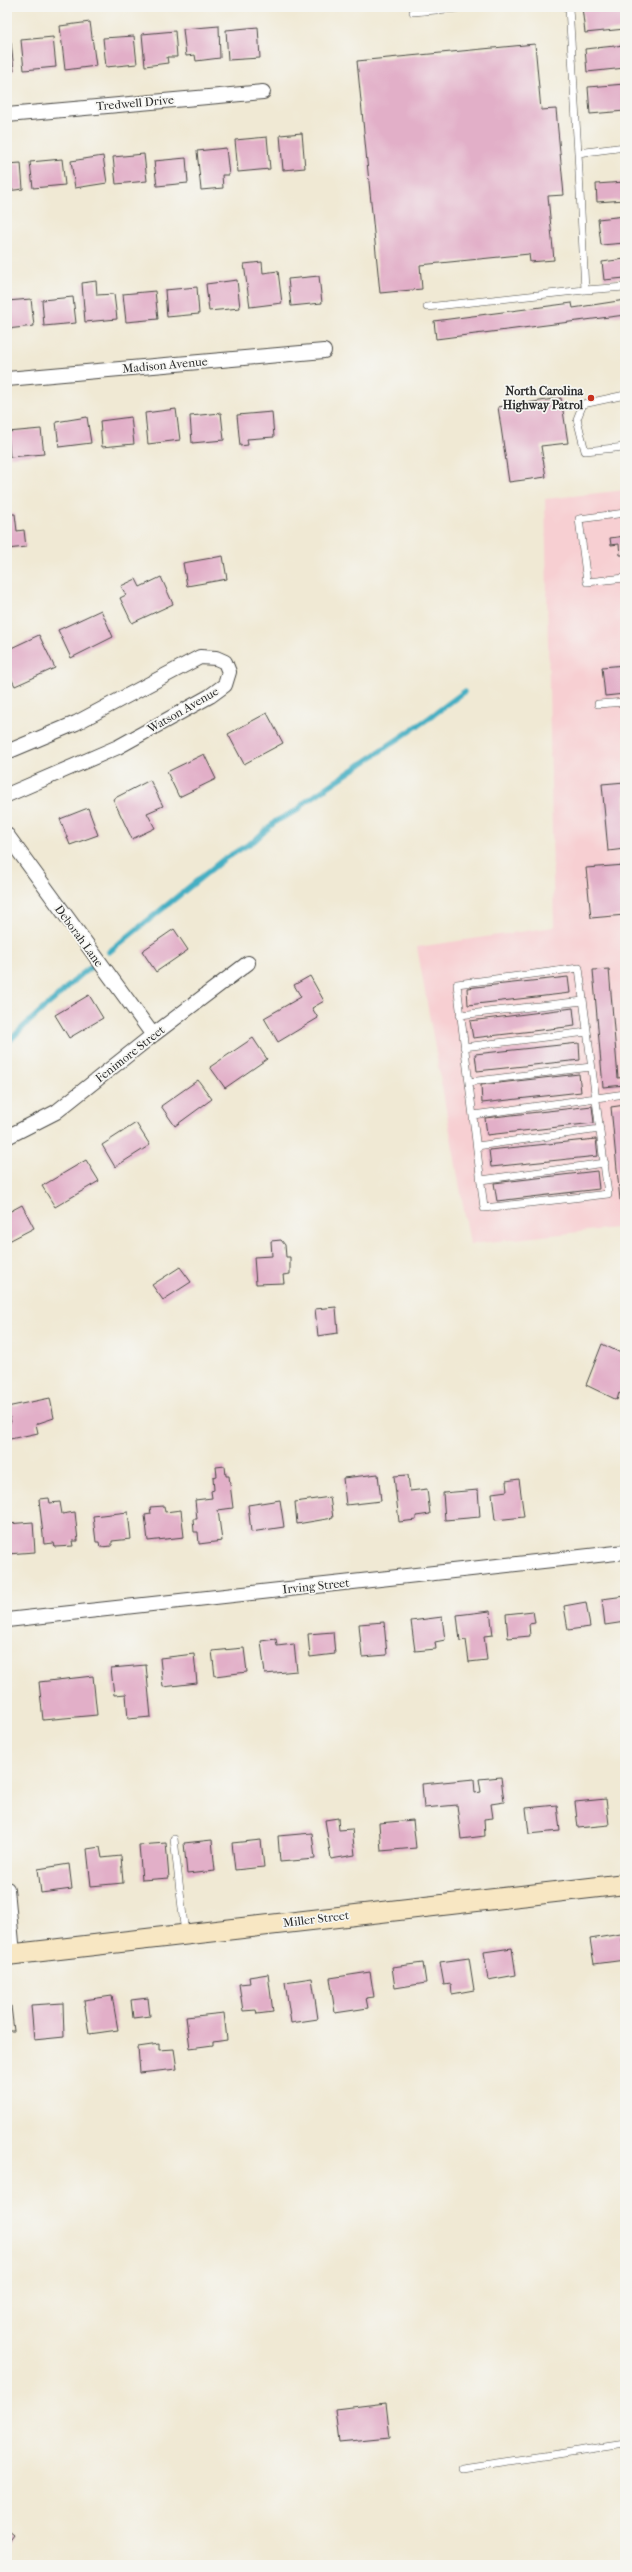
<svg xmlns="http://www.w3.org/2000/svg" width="632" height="2572" viewBox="0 0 632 2572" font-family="'IM FELL French Canon',serif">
<rect width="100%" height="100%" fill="#f6f6f2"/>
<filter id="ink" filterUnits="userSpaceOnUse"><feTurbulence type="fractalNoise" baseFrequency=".025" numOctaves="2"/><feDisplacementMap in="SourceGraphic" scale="8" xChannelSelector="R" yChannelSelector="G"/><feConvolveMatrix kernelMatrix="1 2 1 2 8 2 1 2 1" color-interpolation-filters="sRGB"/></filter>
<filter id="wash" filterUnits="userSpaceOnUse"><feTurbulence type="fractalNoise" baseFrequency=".012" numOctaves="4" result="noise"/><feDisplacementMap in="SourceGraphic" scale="16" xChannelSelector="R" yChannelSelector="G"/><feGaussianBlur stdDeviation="0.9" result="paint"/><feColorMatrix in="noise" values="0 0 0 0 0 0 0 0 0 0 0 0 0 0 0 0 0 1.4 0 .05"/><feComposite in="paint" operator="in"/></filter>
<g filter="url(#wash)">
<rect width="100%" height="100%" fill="#f0e9d4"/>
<!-- built -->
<path fill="#f7cfd2" d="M625,490V1227L470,1244L417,947L554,927L545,499Z"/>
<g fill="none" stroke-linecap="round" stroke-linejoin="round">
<!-- stream -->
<path stroke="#45afc3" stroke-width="5.5" d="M109,952L224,859L254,841L276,821L298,810L304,803L429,718L464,692
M7,1044C22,1027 39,1012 57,997C70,985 79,975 94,965"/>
</g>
<g id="blocks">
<!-- building -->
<path fill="#e2afc8" d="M582,7H625V29L585,33Z
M90,22L96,66L65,70L60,26Z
M219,26L220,58L196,61L195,55L186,56L183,29Z
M258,27L260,58L228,60L226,30Z
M175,31L177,57H167L168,63L145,66L142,34Z
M134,36L137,64L106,67L103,38Z
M53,37L56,67L24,70L21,40Z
M7,42H11L14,71H7Z
M535,44L541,110L556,109L564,195L548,196L554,260L530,262L529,254L420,265L422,289L380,293L357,61Z
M625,45V68L587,72L585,49Z
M625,84V111L590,114L588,87Z
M302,133L305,168L283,170L280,135Z
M267,137L270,169L238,172L235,140Z
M226,148L229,175H222L223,188L201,190L197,151Z
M144,154L147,181L116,184L113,157Z
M103,156L107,183L75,188L71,161Z
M186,158L188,183L157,186L154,161Z
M62,159L65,185L33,188L30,162Z
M21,163L23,189L7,191V164Z
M625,182V200L597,202L596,184Z
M625,216V243L601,245L598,219Z
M625,259V278L604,280L602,262Z
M262,262L263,273L278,271L282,303L250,307L244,264Z
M319,276L322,303L291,306L288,279Z
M237,280L240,308L209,311L206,284Z
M96,281L97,295L114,294L117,319L85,322L82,283Z
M197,287L199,314L167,317L165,290Z
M155,291L158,319L126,322L123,294Z
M73,297L76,323L44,326L42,300Z
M31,299L34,326L7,329V301Z
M625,300V315L436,339L434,321L572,303L573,308Z
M561,398L568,443L541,446L546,477L509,482L498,407Z
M176,409L180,440L148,444L145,413Z
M272,412L274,437L247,439L248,445L240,446L237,415Z
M221,413L224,440L192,443L190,416Z
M87,417L91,443L59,447L56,422Z
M131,417L134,444L102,447L100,421Z
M41,429L44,454L10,457L8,432Z
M7,514H15L17,531L24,530L26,547L7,549Z
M625,536V555H620L619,544L611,545L610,538Z
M223,556L227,579L187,586L183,563Z
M161,577L173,604L132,623L120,598L126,595L121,586L136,579L140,587Z
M101,610L113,637L71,658L58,630Z
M39,635L55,668L15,686L7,670V650Z
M625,665V694L605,696L602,667Z
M267,713L283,743L244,764L228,734Z
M204,754L216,779L179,797L167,772Z
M150,780L163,806L147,813L155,828L132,839L113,799Z
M625,782V849L608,851L602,784Z
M88,808L98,835L70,845L60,819Z
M625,865V915L591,918L586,868Z
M174,929L188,950L156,972L142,951Z
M609,969L618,1078L625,1077V1085L603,1087L593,970Z
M310,976L324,1001L312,1008L318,1018L278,1042L264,1018L301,997L294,985Z
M568,977L570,993L468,1005L467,988Z
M89,995L103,1018L69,1038L55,1015Z
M573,1008L575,1026L473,1038L470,1021Z
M253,1038L267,1059L225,1088L210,1067Z
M579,1043L580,1060L477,1071L475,1054Z
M579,1074L581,1092L482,1103L481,1085Z
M198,1080L212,1099L175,1126L161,1106Z
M625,1105V1118H621L625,1156V1200H620L611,1107Z
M592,1106L594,1123L487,1135L485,1118Z
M136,1123L150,1145L115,1167L102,1145Z
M596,1139L598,1156L491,1167L489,1150Z
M86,1160L99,1181L55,1207L42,1186Z
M597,1171L599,1189L497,1201L494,1183Z
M22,1205L34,1228L7,1242V1213Z
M281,1240L285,1245L286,1257H290V1274L283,1275L284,1283L256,1284L254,1257L272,1256L271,1241Z
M180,1267L191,1282L163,1300L152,1285Z
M336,1307L338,1333L318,1336L315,1309Z
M602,1344L625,1355V1396L619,1393L617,1400L586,1385Z
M50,1398L54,1418L36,1424L38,1433L10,1439L7,1423L11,1422L7,1407Z
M225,1466L226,1476H229L233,1508L218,1510L222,1541L199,1544L198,1532H194L193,1519H197L195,1500L212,1498L211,1491L214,1490L213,1477L217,1476L216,1467Z
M378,1474L381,1501L346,1505L343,1478Z
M408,1475L410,1491L427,1489L430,1514L416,1516V1520L399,1522L394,1476Z
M519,1479L524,1517L495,1520L492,1493L507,1491L506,1481Z
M478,1490L480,1517L445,1520L443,1493Z
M330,1497L333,1518L297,1524L295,1502Z
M49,1498L50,1503L60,1502L62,1514L75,1512L78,1541H72L73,1546L55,1547L54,1543L44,1544L39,1499Z
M280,1500L284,1527L251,1532L248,1505Z
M164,1506L165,1512L181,1510L184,1537L148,1541L145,1515L151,1514L150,1507Z
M128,1512L131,1539L112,1541V1546L100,1547L99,1542H96L93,1516Z
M33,1522L35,1552L7,1554V1524Z
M625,1596V1622L605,1625L602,1599Z
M586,1602L590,1627L568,1630L564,1606Z
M490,1611L493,1635L484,1636L487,1660L469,1662L466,1640L460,1641L457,1615Z
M533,1611L535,1623L529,1624L530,1636L508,1638L506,1614Z
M442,1617L445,1640L435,1642L436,1649L415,1651L411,1621Z
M384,1622L387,1655L362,1657L359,1624Z
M333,1632L335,1654L310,1657L308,1634Z
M276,1639L277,1646L294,1644L297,1671L265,1674L261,1641Z
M244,1648L247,1672L215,1676L212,1651Z
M194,1654L197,1683L163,1687L160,1658Z
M146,1665L151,1717L128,1719L126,1694L114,1695L111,1668Z
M93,1676L97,1715L43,1720L39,1682Z
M501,1777L504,1802L491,1804L493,1818L484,1819L485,1836L461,1839L457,1805L424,1808L422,1784L474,1779L475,1793L481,1792L479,1779Z
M606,1799L609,1825L578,1828L575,1802Z
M557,1805L560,1831L529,1834L526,1808Z
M338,1818L339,1830L352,1829L355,1855L331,1859L325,1820Z
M413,1820L416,1848L381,1851L379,1823Z
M312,1833L315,1859L280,1862L278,1836Z
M212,1840L215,1871L187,1874L184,1843Z
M261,1840L264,1867L235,1870L232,1843Z
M166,1843L169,1878L142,1880L139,1845Z
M100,1847L102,1858L121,1856L123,1883L91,1886L87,1849Z
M69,1864L72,1889L41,1893L38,1869Z
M621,1934L625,1960L594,1964L590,1939Z
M512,1948L516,1975L488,1980L484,1952Z
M469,1958L474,1990L452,1994L451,1984L444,1985L440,1962Z
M423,1963L426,1983L395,1988L392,1967Z
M370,1972L374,1997L366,1998L368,2008L335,2013L330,1978Z
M268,1974L273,2012L257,2014L256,2010L243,2011L239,1984L250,1983L249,1977Z
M312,1978L318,2019L291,2023L285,1982Z
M112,1996L118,2030L89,2034L84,2000Z
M148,1998L150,2016L133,2018L131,2000Z
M63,2003L64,2037L34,2040L31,2005Z
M7,2006H11L14,2031H7Z
M224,2013L227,2040L213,2042V2045L190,2048L186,2017Z
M159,2044V2050L174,2049L177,2069L140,2073L138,2047Z
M386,2403L390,2438L339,2443L335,2409Z
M7,2530L13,2535L7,2543Z"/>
</g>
</g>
<g filter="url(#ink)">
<use href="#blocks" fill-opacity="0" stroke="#494844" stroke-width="1"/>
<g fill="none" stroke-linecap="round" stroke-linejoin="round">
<defs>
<path id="service" d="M566,7L569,8L578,153
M413,12L470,7
M625,147L578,153L585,290L625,287
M427,307L585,290
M625,395L583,404L577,419L585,451L625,447
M625,513L579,519L587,582L625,578
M598,704L625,702
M579,968L608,1194L484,1208L457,984Z
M460,1015L583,1001
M464,1047L587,1032
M469,1082L591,1067
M473,1115L625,1094
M477,1146L600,1129
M481,1180L605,1163
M174,1839L185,1934
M462,2468L625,2444"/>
<path id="minor" d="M7,115L263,92
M7,379L324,351
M7,752L76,723L200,657L216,658L225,662L229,672L225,685L210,696L118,747L7,795
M7,835L153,1035
M7,1137L56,1112L153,1035L248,963
M7,1620L625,1552
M7,1889L13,1954"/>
<path id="secondary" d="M7,1955L625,1884"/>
</defs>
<!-- service casing -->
<use href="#service" stroke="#494844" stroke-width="8"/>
<!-- minor casing -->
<use href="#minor" stroke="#494844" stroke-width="16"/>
<!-- secondary casing -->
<use href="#secondary" stroke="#494844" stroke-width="22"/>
<!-- service -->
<use href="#service" stroke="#fff" stroke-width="7"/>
<!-- minor -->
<use href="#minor" stroke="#fff" stroke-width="14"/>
<!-- secondary -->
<use href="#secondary" stroke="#f8e7c3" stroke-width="20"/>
</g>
</g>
<!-- markers -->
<circle fill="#c8321e" stroke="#f6f6f2" stroke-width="1.5" cx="591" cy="398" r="4"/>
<g text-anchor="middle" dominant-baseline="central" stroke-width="3.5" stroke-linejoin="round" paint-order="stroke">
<!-- street labels -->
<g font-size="12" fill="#2b2b2b" stroke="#f6f6f2">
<text transform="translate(135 103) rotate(-5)">Tredwell Drive</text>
<text transform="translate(165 365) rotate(-5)">Madison Avenue</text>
<text transform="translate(183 710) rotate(-30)">Watson Avenue</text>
<text transform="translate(79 936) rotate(54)">Deborah Lane</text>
<text transform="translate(130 1054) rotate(-38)">Fenimore Street</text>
<text transform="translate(316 1586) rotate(-6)">Irving Street</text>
<text transform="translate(316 1919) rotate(-7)">Miller Street</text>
</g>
<!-- poi labels -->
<g font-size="12" font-weight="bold" fill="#2b2b2b" stroke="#f6f6f2" text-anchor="end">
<text x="583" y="391">North Carolina<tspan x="583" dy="14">Highway Patrol</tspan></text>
</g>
</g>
<!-- margin -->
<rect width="632" height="2572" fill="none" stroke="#f6f6f2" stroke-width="24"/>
</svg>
